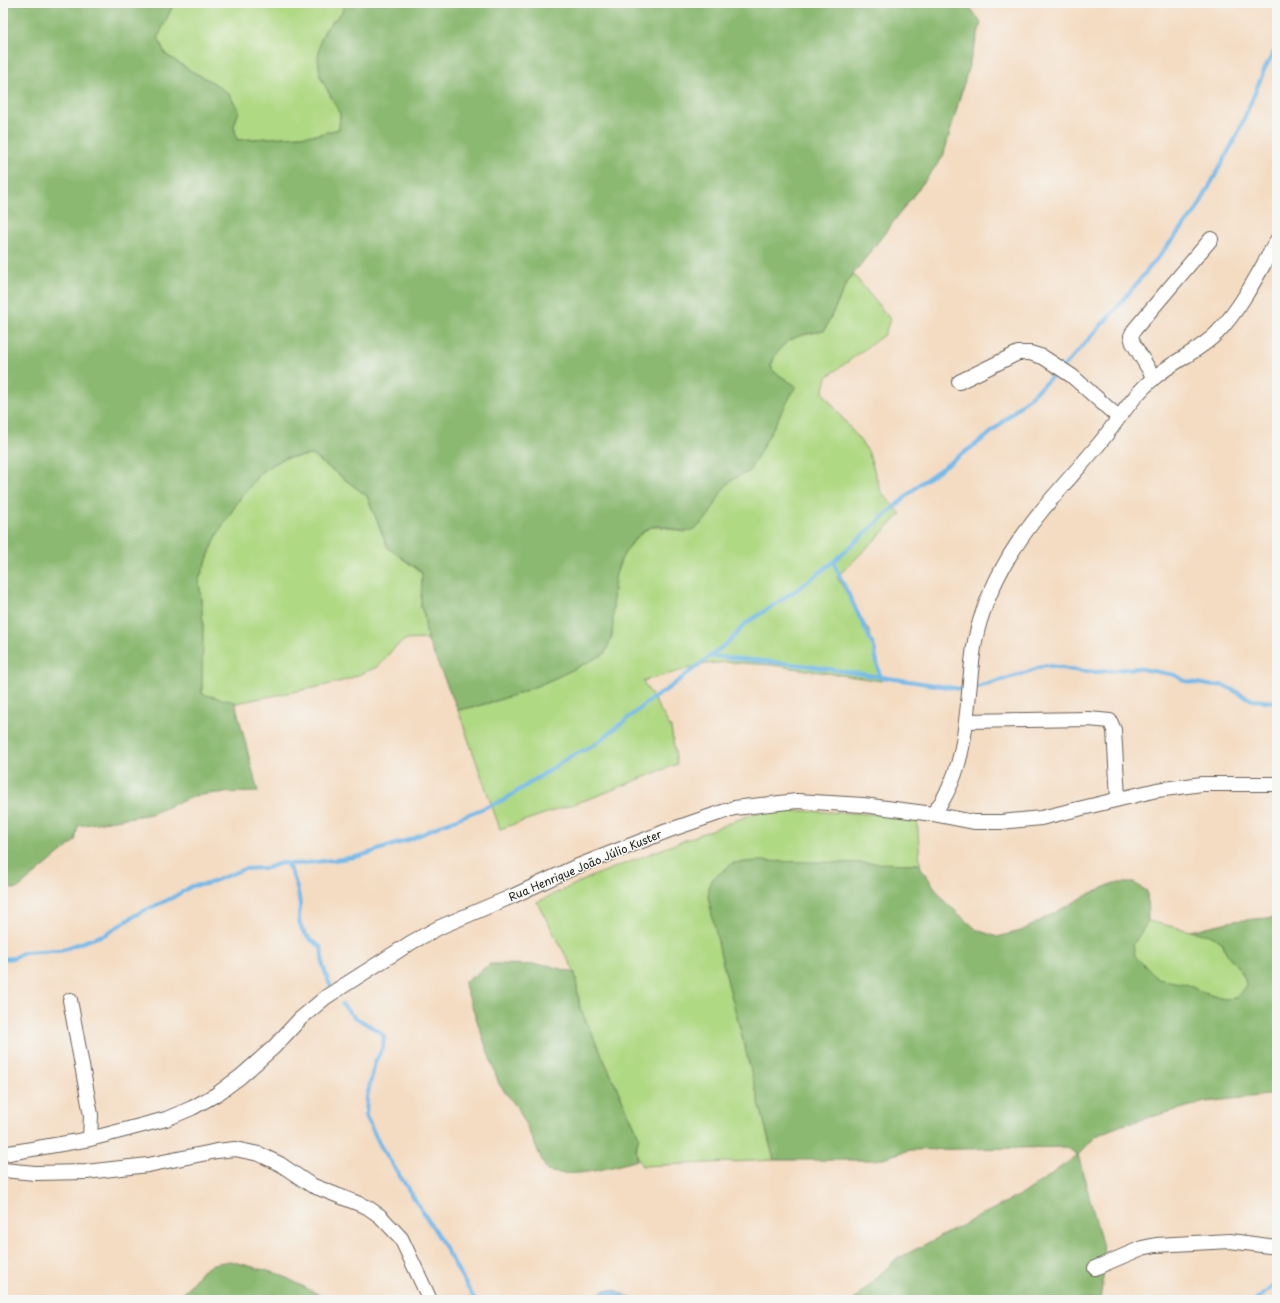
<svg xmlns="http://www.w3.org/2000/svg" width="1280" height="1303" viewBox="0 0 1280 1303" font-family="'Playpen Sans',sans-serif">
<rect width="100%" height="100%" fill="#f6f6f2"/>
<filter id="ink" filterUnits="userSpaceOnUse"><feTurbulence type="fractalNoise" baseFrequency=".025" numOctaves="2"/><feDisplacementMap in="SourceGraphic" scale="8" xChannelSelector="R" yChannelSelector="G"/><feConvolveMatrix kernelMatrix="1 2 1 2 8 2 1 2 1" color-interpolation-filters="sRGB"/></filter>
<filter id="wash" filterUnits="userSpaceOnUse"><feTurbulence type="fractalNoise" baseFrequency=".012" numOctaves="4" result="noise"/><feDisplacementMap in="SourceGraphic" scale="16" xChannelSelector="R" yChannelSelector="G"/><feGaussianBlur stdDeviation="0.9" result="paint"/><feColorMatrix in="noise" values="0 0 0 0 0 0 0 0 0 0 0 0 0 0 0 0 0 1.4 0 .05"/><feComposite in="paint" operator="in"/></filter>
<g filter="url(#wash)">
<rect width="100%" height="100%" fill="#f4dcc2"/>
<!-- green -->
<path fill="#b0d984" stroke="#667a50" d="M174,3H344L342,12L325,30L320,42V76L340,114L339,129L316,135L237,140L234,126L239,111L214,83L191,71L165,54L158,37Z
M853,274L890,319L885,334L827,377L823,393L868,451L881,492L901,514L837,577L870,633L882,681L772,665L729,662L706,664L643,681L671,728L677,764L597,796L500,829L458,710C510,701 557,678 604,654L612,636L614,579L623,555L637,537L650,527H663L686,533C704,511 721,480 749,472L773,371L771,366C780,338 798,335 824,331L848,281Z
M312,455L367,496L388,548L422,573L421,607L424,615L427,639L405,640L395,647L377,667L346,680L318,687L236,703L202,695L203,622L199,579L217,535L239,500L262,471L285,458Z
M767,811H805L917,816L920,864H878L720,952L774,1160L642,1166C635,1156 636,1147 639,1136L580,1008L575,973L537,902L593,876L755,813Z
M1148,921L1209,935L1222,942C1225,959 1246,969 1246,986L1236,998L1224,999L1158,979L1135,956L1133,945Z"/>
<!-- forest -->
<path fill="#8cb972" stroke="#546a47" d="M3,3H174L158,37L165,54L191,71L214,83L229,94L239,111L234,126L237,140L316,135L339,129L340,114L320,76L318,58L320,42L325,30L342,12L344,3H967L981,23L943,157L848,281L824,331C798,335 780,338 771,366L773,371L796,386L749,472C713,482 722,510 696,528C680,538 665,520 649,528C642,531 636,538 631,544C607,575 616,599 612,634C611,641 607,648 604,654C557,678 510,701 458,710L427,639L424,615L421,607L422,572L388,548L367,496L312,455L285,458L262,471L239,500L217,535L199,579L203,622L202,694L235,702L258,792L216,793L194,796L151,814L78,826L75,841L17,889L3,888Z
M758,861L920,864L921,868L944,901L977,930L997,937L1021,931L1091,893L1114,883H1134L1147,891L1148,921L1133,945L1135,956L1158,979L1186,984L1206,994L1224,999L1236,998L1246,986C1246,969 1225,959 1222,942L1209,935L1190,931L1233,921L1277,917V1094L1205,1102L1122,1125L1096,1136L1078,1155L1104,1251L1105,1262L1100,1300H854L895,1260L1026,1192L1078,1155L1066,1147L910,1150L876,1160H774L720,952L708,897L710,881L733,863Z
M490,964L547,965L575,973L580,1008L639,1136L636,1148L637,1160C610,1168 576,1178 547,1171L519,1110L499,1084L464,983Z
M230,1261L279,1274L329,1300H178L202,1271L213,1264Z"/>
<!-- water -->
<path fill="#74baeb" stroke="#486b84" d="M608,1289L617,1291L634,1300H584Z"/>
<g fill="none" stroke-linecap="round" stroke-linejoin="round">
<!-- stream -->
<path stroke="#74baeb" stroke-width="4" d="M833,562L874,647L880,678
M711,656L802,665L961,689
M974,688L1022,674L1045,665L1073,670L1097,672L1136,668L1175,675L1185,681L1214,686L1223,685L1252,700L1277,702
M286,863C294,874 299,892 300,905C300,913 297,920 301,927C304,936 314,942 321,947L323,966L330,985
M3,959L14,958L24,952L61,950L106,934L139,913L172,898L192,886L207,884L244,869L267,868L281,863L297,864L342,859L360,856L414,838L439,826L504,800L571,756L593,746L652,699L669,688L731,640L745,624L798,589L833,562L921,483L986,437L1068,362L1115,310L1196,211L1238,133L1266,66L1277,47
M342,1004L353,1016L380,1032L384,1036L383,1047L375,1062L367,1097L366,1116L380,1145L437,1234L475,1300
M1256,1300L1277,1283"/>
</g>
</g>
<g filter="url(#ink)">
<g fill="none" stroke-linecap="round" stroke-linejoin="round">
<defs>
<path id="minor" d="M1154,378L1133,343L1131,336L1134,330L1211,239
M959,382L1018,353H1030L1043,357L1072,376L1118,417
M967,721L1089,719L1110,721L1114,730L1118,798
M933,814C972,766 965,698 975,641C981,610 994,582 1010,555C1035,514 1069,480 1099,444C1117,422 1132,396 1155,377C1174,361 1199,351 1217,333C1240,310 1261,269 1277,240
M70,1000L91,1115L90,1139
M3,1154L90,1139L166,1119L192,1108L217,1094L240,1077L274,1047L300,1019L326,997L412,942L440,927L513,896L573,868L667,831L734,808L797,801L863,805L933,814L974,822H1001L1041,818L1157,790L1202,784H1277
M3,1170L35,1173L86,1172L148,1165L217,1151L235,1149L259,1154L280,1164L311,1185L367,1207L380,1216L401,1238L430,1300
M1095,1268L1142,1248L1156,1245L1230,1241L1277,1247"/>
</defs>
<!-- minor casing -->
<use href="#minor" stroke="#685f56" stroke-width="16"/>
<!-- minor -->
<use href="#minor" stroke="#fff" stroke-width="14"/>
</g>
</g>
<g text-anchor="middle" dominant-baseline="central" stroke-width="3" stroke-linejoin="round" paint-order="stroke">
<!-- street labels -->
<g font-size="11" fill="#1c1c1c" stroke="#f6f6f2">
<text transform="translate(585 865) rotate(-23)">Rua Henrique João Júlio Kuster</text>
</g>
</g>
<!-- margin -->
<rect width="1280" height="1303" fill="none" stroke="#f6f6f2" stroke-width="16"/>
</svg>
